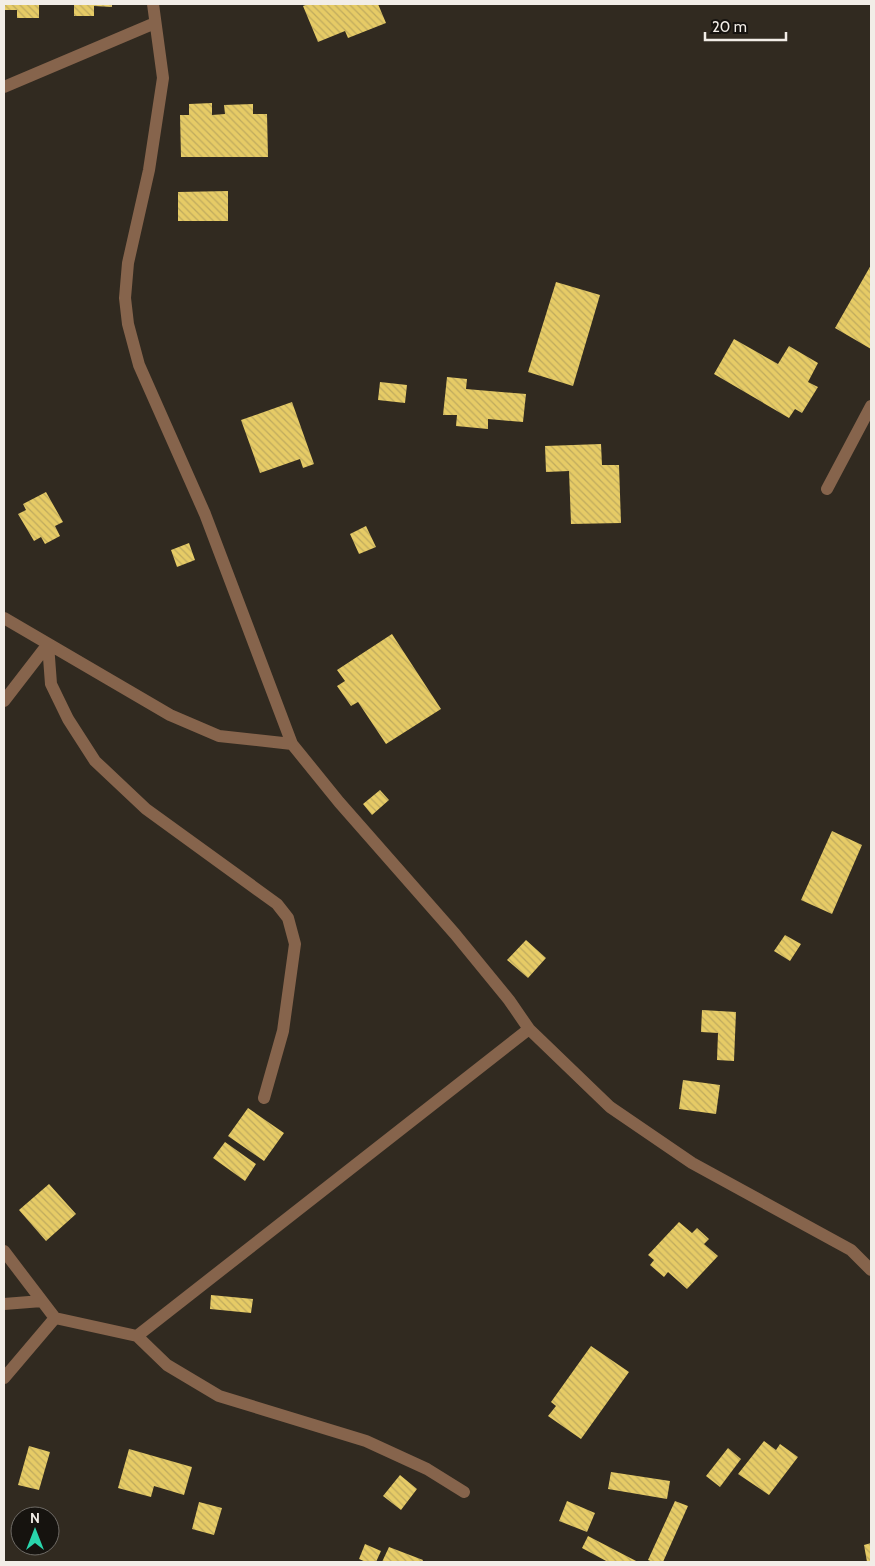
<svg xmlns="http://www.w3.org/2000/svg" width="875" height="1566" viewBox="0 0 875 1566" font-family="Cabin,sans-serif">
<defs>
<pattern id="building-back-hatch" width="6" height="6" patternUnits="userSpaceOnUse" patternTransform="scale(1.25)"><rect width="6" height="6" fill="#e6cb66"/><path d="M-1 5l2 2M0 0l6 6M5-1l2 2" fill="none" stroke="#bfaa5e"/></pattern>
</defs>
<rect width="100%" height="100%" fill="#312a20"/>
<!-- building -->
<path fill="url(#building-back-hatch)" d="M4,4H39V18H17V10H4Z
M74,4H112V7L94,6V16H74Z
M308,4H378L386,23L348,38L345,31L318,42L303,6Z
M212,103V115L225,114L224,105L253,104V114H267L268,157H181L180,115H189V104Z
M228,191V221H178V192Z
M871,265V349L835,328Z
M556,282L600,295L573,386L528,372Z
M734,339L778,364L789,346L818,363L808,382L818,387L802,413L795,409L789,418L714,374Z
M447,377L467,379L466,389L526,394L523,422L488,419V429L456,426L457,415H443Z
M380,382L407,385L405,403L378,400Z
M292,402L314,464L303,468L300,459L260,473L241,420Z
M601,444L602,465H619L621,523L571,524L569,471L546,472L545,446Z
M46,492L63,522L55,526L60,536L45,544L41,537L34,541L18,514L26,510L23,504Z
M366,526L376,547L359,554L350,534Z
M189,543L195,560L177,567L171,550Z
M392,634L441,709L386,744L358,702L351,706L337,686L345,681L337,670Z
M380,790L389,800L372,815L363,804Z
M832,831L862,845L832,914L801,900Z
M785,935L801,944L790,961L774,951Z
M526,940L546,958L528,978L507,960Z
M702,1010L736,1012L734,1061L717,1060L718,1033L701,1032Z
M683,1080L720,1085L716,1114L679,1109Z
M248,1108L284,1133L264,1161L228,1136Z
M225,1142L256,1164L245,1181L213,1158Z
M49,1184L76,1214L46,1241L19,1210Z
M679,1222L692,1233L697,1228L709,1239L704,1244L718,1256L687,1289L668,1272L664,1277L650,1265L654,1260L648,1255Z
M211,1295L253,1299L251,1313L210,1309Z
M591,1346L629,1372L581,1439L548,1416L556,1406L551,1402Z
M764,1441L776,1450L780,1444L798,1457L769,1495L738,1474Z
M29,1446L50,1452L39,1490L18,1485Z
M728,1448L741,1459L720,1487L706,1476Z
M129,1449L192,1467L184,1495L154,1486L151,1497L118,1488Z
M611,1472L670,1481L667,1499L608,1489Z
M400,1475L417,1489L401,1510L383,1496Z
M567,1501L595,1513L587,1532L559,1521Z
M675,1501L688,1506L663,1562H653L648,1560Z
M199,1502L222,1508L214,1535L192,1529Z
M588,1536L638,1562H608L582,1548Z
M871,1543V1562H867L864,1545Z
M365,1544L381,1551L376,1562H366L359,1559Z
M389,1547L423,1560L422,1562H382Z"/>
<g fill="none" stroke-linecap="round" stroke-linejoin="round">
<!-- street -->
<path stroke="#86644c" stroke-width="12" d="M153,4L163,78L149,170L128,263L125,298L128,324L139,365L205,514L292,744L339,802L455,934L509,1000L529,1029L610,1107L692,1163L851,1250L871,1270
M4,87L155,23
M827,489L871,406
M4,618L170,715L219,736L292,744
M48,644L51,684L68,719L95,761L146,809L277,904L288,918L295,944L283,1031L264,1098
M4,701L48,644
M4,1251L55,1318L4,1378
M4,1304L42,1301
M55,1318L137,1336
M464,1492L427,1469L366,1441L219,1396L167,1365L137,1336L529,1029"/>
</g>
<!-- border -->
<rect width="875" height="1566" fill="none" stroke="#f2ede7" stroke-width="10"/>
<!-- north arrow -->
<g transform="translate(35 1531)"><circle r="24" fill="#16130f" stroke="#6e6a65"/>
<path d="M0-4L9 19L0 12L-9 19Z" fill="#29d5ac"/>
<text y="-8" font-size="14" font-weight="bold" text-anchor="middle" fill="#f2ede7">N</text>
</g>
<!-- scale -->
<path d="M705 32v8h81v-8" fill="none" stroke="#f2ede7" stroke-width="2.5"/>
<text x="712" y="32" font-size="15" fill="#f2ede7" stroke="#16130f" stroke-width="4" paint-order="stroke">20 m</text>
</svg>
